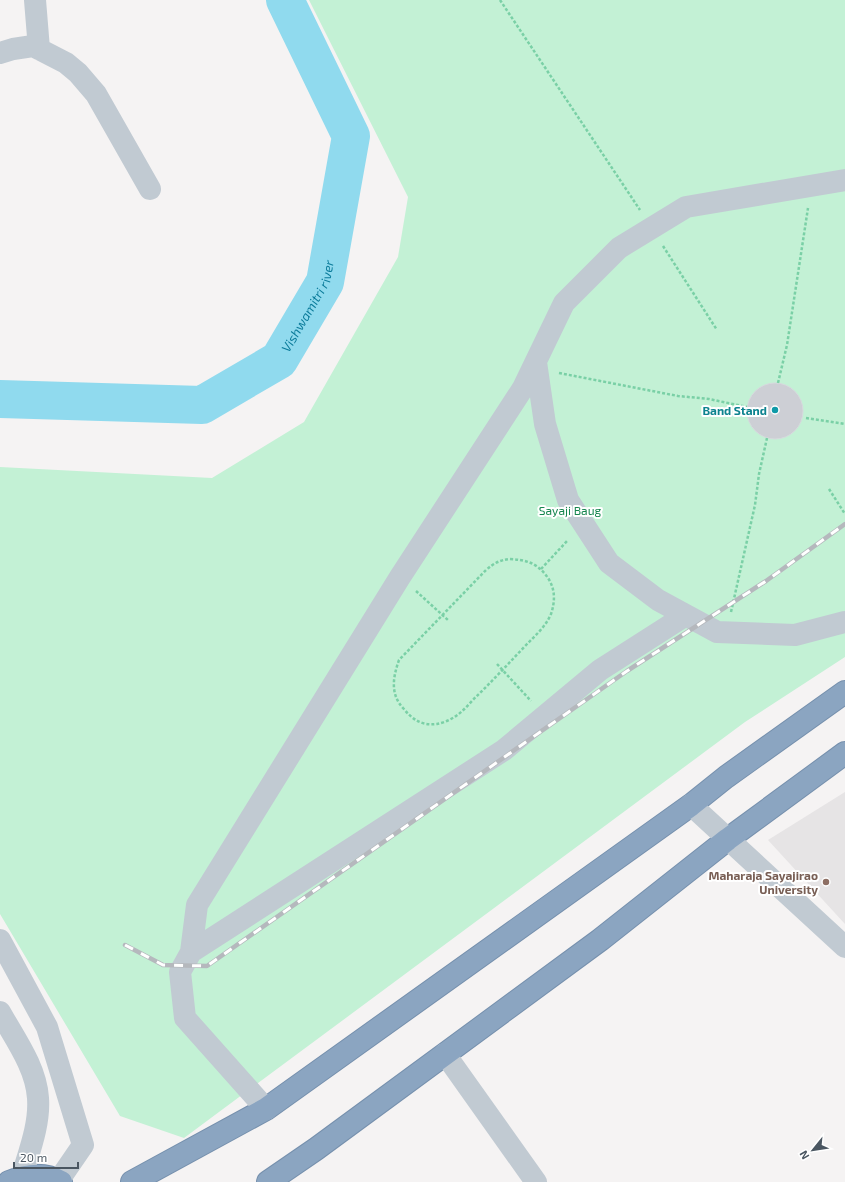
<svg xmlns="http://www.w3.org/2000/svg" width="845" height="1182" viewBox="0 0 845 1182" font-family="'Exo 2',sans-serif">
<rect width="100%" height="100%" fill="#f5f3f3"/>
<!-- education -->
<path fill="#e6e4e5" d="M845,792V924L768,840Z"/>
<!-- green -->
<path fill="#c3f1d5" d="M309,0H845V657L745,722L184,1138L120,1116L0,914V467L212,478L304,422L398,257L408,197Z"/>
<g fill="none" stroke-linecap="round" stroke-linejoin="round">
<!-- river -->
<path stroke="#90daee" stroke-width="38" id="s1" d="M0,399L202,405L279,360L325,282L351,136L285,0"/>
</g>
<!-- building -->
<path fill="#cdcfd5" stroke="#d7d9de" d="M747 411a28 28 0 1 1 56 0a28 28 0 1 1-56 0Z"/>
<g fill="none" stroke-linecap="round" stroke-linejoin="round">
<defs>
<path id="highway" d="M9,1182C26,1175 44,1172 61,1182
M132,1182L266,1109L691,805L726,777L845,692
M268,1182L316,1149L600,940L728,839L845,753"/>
</defs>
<!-- highway casing -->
<use href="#highway" stroke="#7690ad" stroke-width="24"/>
<!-- path -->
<path stroke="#7ad0a6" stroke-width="2.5" stroke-dasharray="3 2" stroke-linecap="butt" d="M500,0L640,210
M663,246L717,330
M559,373L678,396L709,399L747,407
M778,383L787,345L808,208
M806,418L845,424
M829,489L845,514
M510,559C525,560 535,562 545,574C555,586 556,599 551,614C546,626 536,635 527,644C511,661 496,677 480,693C472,700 465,710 456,716C450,720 443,723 437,724C421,726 412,719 403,708C390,694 393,677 399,660L486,570C494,563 500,560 510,559Z
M541,569L568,540
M416,591L449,621
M731,612L755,505L759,474L767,438
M497,664L531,701"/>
<!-- minor -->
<path stroke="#c1cad2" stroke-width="22" d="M35,0L39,49
M0,53L13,49L33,46L66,63L78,73L96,94L150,189
M536,362L545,424L568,500L609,563L658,600L717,632L795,635L845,622
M691,805L845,947
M0,940L47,1027L83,1145L59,1180
M191,952L504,750L600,670L686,615
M0,1012C15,1039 36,1067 38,1098C40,1124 29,1152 22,1176
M445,1054L536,1182
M266,1109L185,1018L180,972L191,952L197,905L400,577L523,388L564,303L619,248L686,207L845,180"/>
<!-- highway -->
<use href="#highway" stroke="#8ba5c1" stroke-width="22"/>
<defs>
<path id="rail" d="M125,945L163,965L207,966L627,671L766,581L845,524"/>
</defs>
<!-- rail casing -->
<use href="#rail" stroke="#b5b8bd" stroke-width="4.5"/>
<!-- rail -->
<use href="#rail" stroke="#fff" stroke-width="3" stroke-dasharray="9" stroke-linecap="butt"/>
</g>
<!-- markers -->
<circle fill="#0f9aa8" stroke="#fff" stroke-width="1.5" cx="775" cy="410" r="4"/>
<circle fill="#8d6e63" stroke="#fff" stroke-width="1.5" cx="826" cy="882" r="4"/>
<g text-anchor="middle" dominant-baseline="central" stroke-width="4" stroke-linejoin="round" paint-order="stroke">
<!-- culture labels -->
<g font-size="12" font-weight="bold" fill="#0d838f" stroke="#fff" text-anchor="end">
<text x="767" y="410">Band Stand</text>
</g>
<!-- park labels -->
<g font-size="12" fill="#17864f" stroke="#fff">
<text x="570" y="510">Sayaji Baug</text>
</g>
<!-- education labels -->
<g font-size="12" font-weight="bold" fill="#785e54" stroke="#fff" text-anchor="end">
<text x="818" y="875">Maharaja Sayajirao<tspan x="818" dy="14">University</tspan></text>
</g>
<!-- water labels -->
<g font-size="13" font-style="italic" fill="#0c7c9b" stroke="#fff">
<text stroke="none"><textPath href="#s1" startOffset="353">Vishwamitri river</textPath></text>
</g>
</g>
<!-- north arrow -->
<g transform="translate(813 1150) rotate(240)" stroke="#ffffff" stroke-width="3" paint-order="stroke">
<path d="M0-3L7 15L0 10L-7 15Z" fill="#4a5661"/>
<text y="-6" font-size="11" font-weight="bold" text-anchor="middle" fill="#4a5661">N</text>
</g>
<!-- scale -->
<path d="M14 1162v6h64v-6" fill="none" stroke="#4a5661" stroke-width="2"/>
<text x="20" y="1162" font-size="12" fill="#4a5661" stroke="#ffffff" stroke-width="3" paint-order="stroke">20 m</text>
</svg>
